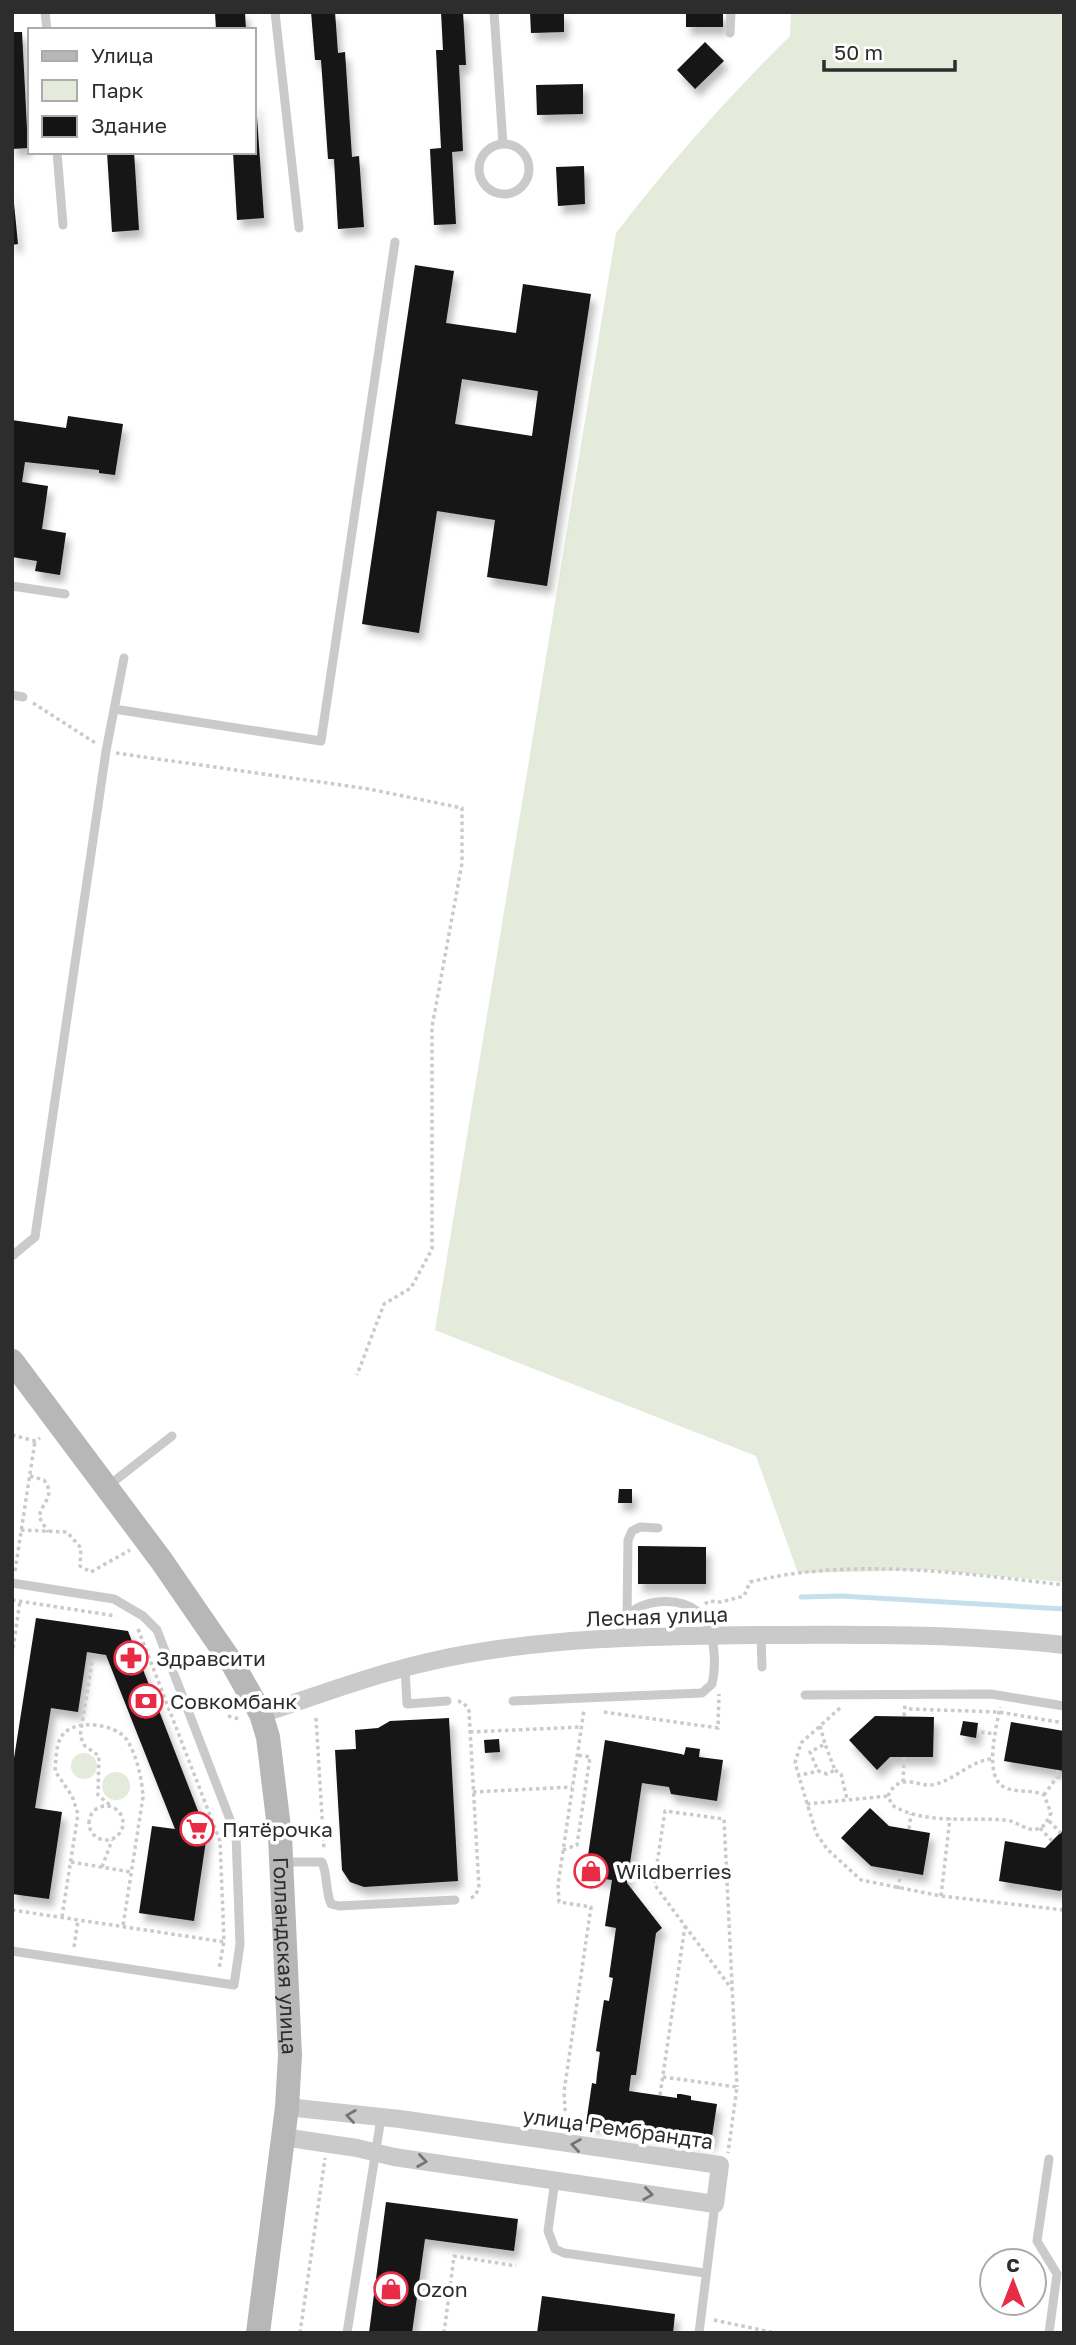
<svg xmlns="http://www.w3.org/2000/svg" width="1076" height="2345" viewBox="0 0 1076 2345" font-family="'Golos Text',sans-serif">
<defs>
<filter id="shadow"><feDropShadow dx="4.5" dy="8" stdDeviation="3.5" flood-color="#0004"/></filter>
</defs>
<rect width="100%" height="100%" fill="#fff"/>
<!-- green -->
<path fill="#e4ebda" d="M791,12H1064V1582L930,1570L798,1573L756,1456L435,1330L616,233C670,163 727,98 790,36Z
M71 1766a13 13 0 1 1 26 0a13 13 0 1 1-26 0Z
M102 1786a14 14 0 1 1 28 0a14 14 0 1 1-28 0Z"/>
<g fill="none" stroke-linecap="round" stroke-linejoin="round">
<!-- stream -->
<path stroke="#c6dfec" stroke-width="5" d="M801,1597L841,1596L1064,1609"/>
</g>
<!-- building -->
<path fill="#141414" fill-rule="evenodd" filter="url(#shadow)" d="M215,12H245L246,30H216Z
M311,12H335L338,53L345,52L352,157L359,156L364,227L338,229L334,159H328L321,60H315Z
M441,12H463L466,65H459L463,151L452,152L456,224L434,225L430,149L441,148L436,50H443Z
M530,12H564V32L531,33Z
M686,12H723V27H686Z
M12,32H22L28,148L12,149Z
M705,42L724,61L695,89L677,70Z
M583,84V114L537,115L536,85Z
M254,102H256L264,218L237,220L233,152H254Z
M107,152H134L139,230L112,232Z
M584,166L585,204L558,206L556,167Z
M12,183L18,244L12,245Z
M415,265L454,271L446,323L516,333L523,284L591,294L547,586L487,577L495,520L437,511L419,633L362,624ZM462,379L538,391L532,436L455,424Z
M68,416L123,424L115,475L99,473V470L25,462L22,482L48,486L42,529L66,533L60,575L35,571L37,561L12,557V420L66,428Z
M619,1489H632V1503H618Z
M638,1546L706,1547V1584H638Z
M36,1618L128,1631L207,1834L194,1921L139,1913L152,1826L175,1829L106,1655L87,1652L78,1712L51,1708L35,1808L62,1812L49,1899L12,1894V1771Z
M875,1716L934,1717L933,1757H890L877,1770L849,1740Z
M449,1718L458,1881L364,1887L350,1882L342,1870L335,1750L356,1749L355,1730L378,1728L390,1721Z
M963,1721L978,1723L976,1738L960,1735Z
M1011,1722L1064,1731V1771L1004,1761Z
M499,1739L500,1752L485,1753L484,1740Z
M605,1740L681,1754L684,1755L686,1747L700,1749L699,1757L723,1760L717,1801L671,1794L669,1787L642,1783L627,1883L662,1928L656,1933L636,2075H631L629,2091L677,2098V2094H681L691,2096V2100L717,2104L711,2143L586,2124L592,2083L596,2084L597,2074L600,2052L596,2051L604,2000L609,2001L613,1978L609,1977L616,1928L605,1926L612,1880L585,1876Z
M870,1808L889,1826L930,1833L923,1875L871,1866L841,1838Z
M1064,1829V1888L1060,1891L999,1881L1005,1841L1045,1848Z
M386,2202L518,2219L514,2251L425,2239L412,2333H369Z
M542,2296L675,2314L673,2333H537Z"/>
<g fill="none" stroke-linecap="round" stroke-linejoin="round">
<!-- path -->
<path stroke="#cacaca" stroke-width="3.5" stroke-dasharray="3.5 3.5" stroke-linecap="butt" d="M33,703L97,744
M116,753L369,789L462,808V863L432,1027V1249L411,1288L384,1304L357,1375
M12,1435L35,1441L40,1438
M30,1476L44,1480C56,1496 42,1502 39,1517L48,1532
M21,1530L67,1532L81,1548L80,1566L91,1572L130,1550
M15,1571L35,1441
M12,1600L116,1616
M705,1604L709,1601L721,1602L744,1596L750,1582C851,1557 961,1573 1064,1585
M138,1629L220,1841L224,1941L219,1969
M12,1655L20,1601
M92,1662L80,1736L85,1746L99,1756L98,1795L111,1806
M458,1701L464,1703L469,1711L479,1888L475,1896L468,1899
M840,1708L801,1743L795,1763L816,1833L827,1849L861,1880L941,1896L1064,1910
M909,1709L999,1712L1064,1723
M604,1712L718,1728L719,1694
M228,1716L239,1719
M904,1716L905,1705
M316,1718L324,1849
M820,1726L825,1744
M470,1732L581,1727
M981,1732L995,1734
M991,1759C971,1761 955,1779 936,1784C924,1788 915,1780 904,1782C896,1783 891,1789 888,1796L892,1805C923,1825 970,1817 1004,1820C1015,1820 1023,1829 1035,1830L1045,1825L1051,1813L1044,1795C1031,1789 1018,1793 1006,1788C982,1779 997,1726 1000,1707
M835,1770L841,1774L847,1799
M1058,1770L1057,1777L1064,1778
M797,1776L818,1771L827,1774L835,1770L825,1744L810,1752L818,1771
M903,1782L904,1757
M473,1792L572,1787
M1044,1795L1057,1777
M807,1804L888,1796
M89 1823a17 17 0 1 1 34 0a17 17 0 1 1-34 0Z
M1049,1821L1061,1833
M1040,1828L1052,1841
M909,1829L911,1814
M563,1850L577,1845L590,1757L577,1755
M71,1862L131,1872
M102,1867L112,1840
M898,1889L901,1872
M941,1896L950,1818
M12,1910L225,1942
M62,1917L78,1814L72,1796L55,1771C56,1761 56,1747 60,1739C70,1717 116,1723 127,1740C137,1756 142,1779 143,1797L123,1926
M685,1926L734,1992
M74,1947L78,1920
M663,2077L737,2087L728,2153
M660,2095L685,1926L654,1884L665,1811L724,1819L737,2087
M566,2125L564,2092L591,1907L559,1902L558,1885L584,1710
M714,2320L775,2333
M300,2333L325,2158
M444,2333L454,2256L516,2266"/>
<!-- lane -->
<path stroke="#cacaca" stroke-width="9" d="M45,12L47,30
M275,12L299,228
M494,12L503,144
M730,33L731,12
M479 169a25 25 0 1 1 50 0a25 25 0 1 1-50 0Z
M57,152L63,225
M12,586L65,594
M12,695L23,697
M114,709L321,741L395,242
M12,1256L35,1237L106,751L124,658
M108,1486L172,1436
M12,1583L114,1599L143,1616L157,1630L236,1835L240,1944L234,1985L12,1951
M627,1616L628,1540L632,1531L640,1527L658,1528
M761,1635L762,1667
M405,1668L407,1704L447,1701
M805,1695L991,1694L1064,1706
M513,1701L702,1693L712,1684C717,1663 715,1624 697,1611C678,1596 640,1599 626,1618C621,1624 620,1632 619,1639
M283,1862H322C328,1876 325,1890 331,1904L339,1906L455,1900
M1049,2159L1037,2241L1057,2274L1049,2333
M555,2180L548,2231L555,2249L564,2253L705,2273
M347,2333L381,2118
M699,2333L715,2204"/>
<!-- street -->
<path stroke="#cacaca" stroke-width="18" d="M261,1714C316,1696 371,1675 428,1662C536,1637 651,1636 761,1635C863,1634 963,1634 1064,1645
M283,2137L357,2148L394,2157L715,2204L720,2165L400,2119L287,2107"/>
<!-- secondary -->
<path stroke="#b7b7b7" stroke-width="24" id="s1" d="M12,1361L161,1560L234,1666L261,1714L268,1737L280,1836L290,2055L287,2107L258,2333"/>
</g>
<!-- one-way arrows -->
<defs><path id="oneway-chevron" d="M-2-3.5L2.5 0L-2 3.5" fill="none" stroke-width="1.6" stroke-linecap="round" stroke-linejoin="round" transform="scale(1.75)"/></defs>
<g stroke="#747474">
<use href="#oneway-chevron" transform="translate(351 2116) rotate(-172)"/>
<use href="#oneway-chevron" transform="translate(576 2145) rotate(-172)"/>
<use href="#oneway-chevron" transform="translate(422 2161) rotate(8)"/>
<use href="#oneway-chevron" transform="translate(648 2194) rotate(8)"/>
</g>
<!-- icons -->
<defs>
<symbol id="pharmacy-ring" viewBox="-11 -11 22 22"><circle r="9.5" fill="#fff" stroke="#e82c45" stroke-width="1.5"/><path d="M-2-6h4v4h4v4h-4v4h-4v-4h-4v-4h4Z" fill="#e82c45"/></symbol>
<symbol id="bank-ring" viewBox="-11 -11 22 22"><circle r="9.5" fill="#fff" stroke="#e82c45" stroke-width="1.5"/><path d="M-6-4H6V4H-6ZM0-2.3a2.3 2.3 0 1 0 0 4.6a2.3 2.3 0 1 0 0-4.6Z" fill="#e82c45"/></symbol>
<symbol id="supermarket-ring" viewBox="-11 -11 22 22"><circle r="9.5" fill="#fff" stroke="#e82c45" stroke-width="1.5"/><path d="M-6-5.5h2.5l.6 2H6L4.5 2H-2.5L-4.4-4H-6ZM-1.5 3.2a1.3 1.3 0 1 0 .1 0ZM3 3.2a1.3 1.3 0 1 0 .1 0Z" fill="#e82c45"/></symbol>
<symbol id="shop-ring" viewBox="-11 -11 22 22"><circle r="9.5" fill="#fff" stroke="#e82c45" stroke-width="1.5"/><path d="M-5-2.5h2.3a2.7 3.5 0 0 1 5.4 0H5L5.5 6h-11ZM-1.5-2.5h3a1.5 2.3 0 0 0-3 0Z" fill="#e82c45"/></symbol>
</defs>
<g fill-rule="evenodd">
<use href="#pharmacy-ring" x="112" y="1639" width="38" height="38"/>
<use href="#bank-ring" x="127" y="1682" width="38" height="38"/>
<use href="#supermarket-ring" x="178" y="1810" width="38" height="38"/>
<use href="#shop-ring" x="572" y="1852" width="38" height="38"/>
<use href="#shop-ring" x="372" y="2270" width="38" height="38"/>
</g>
<g text-anchor="middle" dominant-baseline="central" stroke-width="7" stroke-linejoin="round" paint-order="stroke">
<!-- street labels -->
<g font-size="21" fill="#2d2d2d" stroke="#fff">
<text transform="translate(657 1616) rotate(-2)">Лесная улица</text>
<text stroke="none"><textPath href="#s1" startOffset="676">Голландская улица</textPath></text>
<text transform="translate(618 2128) rotate(8)">улица Рембрандта</text>
</g>
<!-- poi labels -->
<g font-size="21" fill="#2d2d2d" stroke="#fff" text-anchor="start">
<text x="156" y="1658">Здравсити</text>
<text x="170" y="1701">Совкомбанк</text>
<text x="222" y="1829">Пятёрочка</text>
<text x="616" y="1871">Wildberries</text>
<text x="416" y="2289">Ozon</text>
</g>
</g>
<!-- border -->
<rect width="1076" height="2345" fill="none" stroke="#2d2d2d" stroke-width="28"/>
<!-- legend -->
<rect x="28" y="28" width="228" height="126" fill="#ffffff" stroke="#ababab" stroke-width="2"/>
<rect x="42" y="51" width="35" height="10" fill="#b7b7b7" stroke="#ababab" stroke-width="2"/>
<text x="91" y="63" font-size="21" fill="#2d2d2d">Улица</text>
<rect x="42" y="80" width="35" height="21" fill="#e4ebda" stroke="#ababab" stroke-width="2"/>
<text x="91" y="98" font-size="21" fill="#2d2d2d">Парк</text>
<rect x="42" y="116" width="35" height="21" fill="#141414" stroke="#ababab" stroke-width="2"/>
<text x="91" y="133" font-size="21" fill="#2d2d2d">Здание</text>
<!-- north arrow -->
<g transform="translate(1013 2282)"><circle r="33" fill="#ffffff" stroke="#ababab" stroke-width="2"/>
<path d="M0-5L12 26L0 18L-12 26Z" fill="#e82c45"/>
<text y="-10" font-size="19" font-weight="bold" text-anchor="middle" fill="#2d2d2d">С</text>
</g>
<!-- scale -->
<path d="M824 60v10h131v-10" fill="none" stroke="#2d2d2d" stroke-width="3.5"/>
<text x="834" y="60" font-size="21" fill="#2d2d2d" stroke="#ffffff" stroke-width="5" paint-order="stroke">50 m</text>
</svg>
